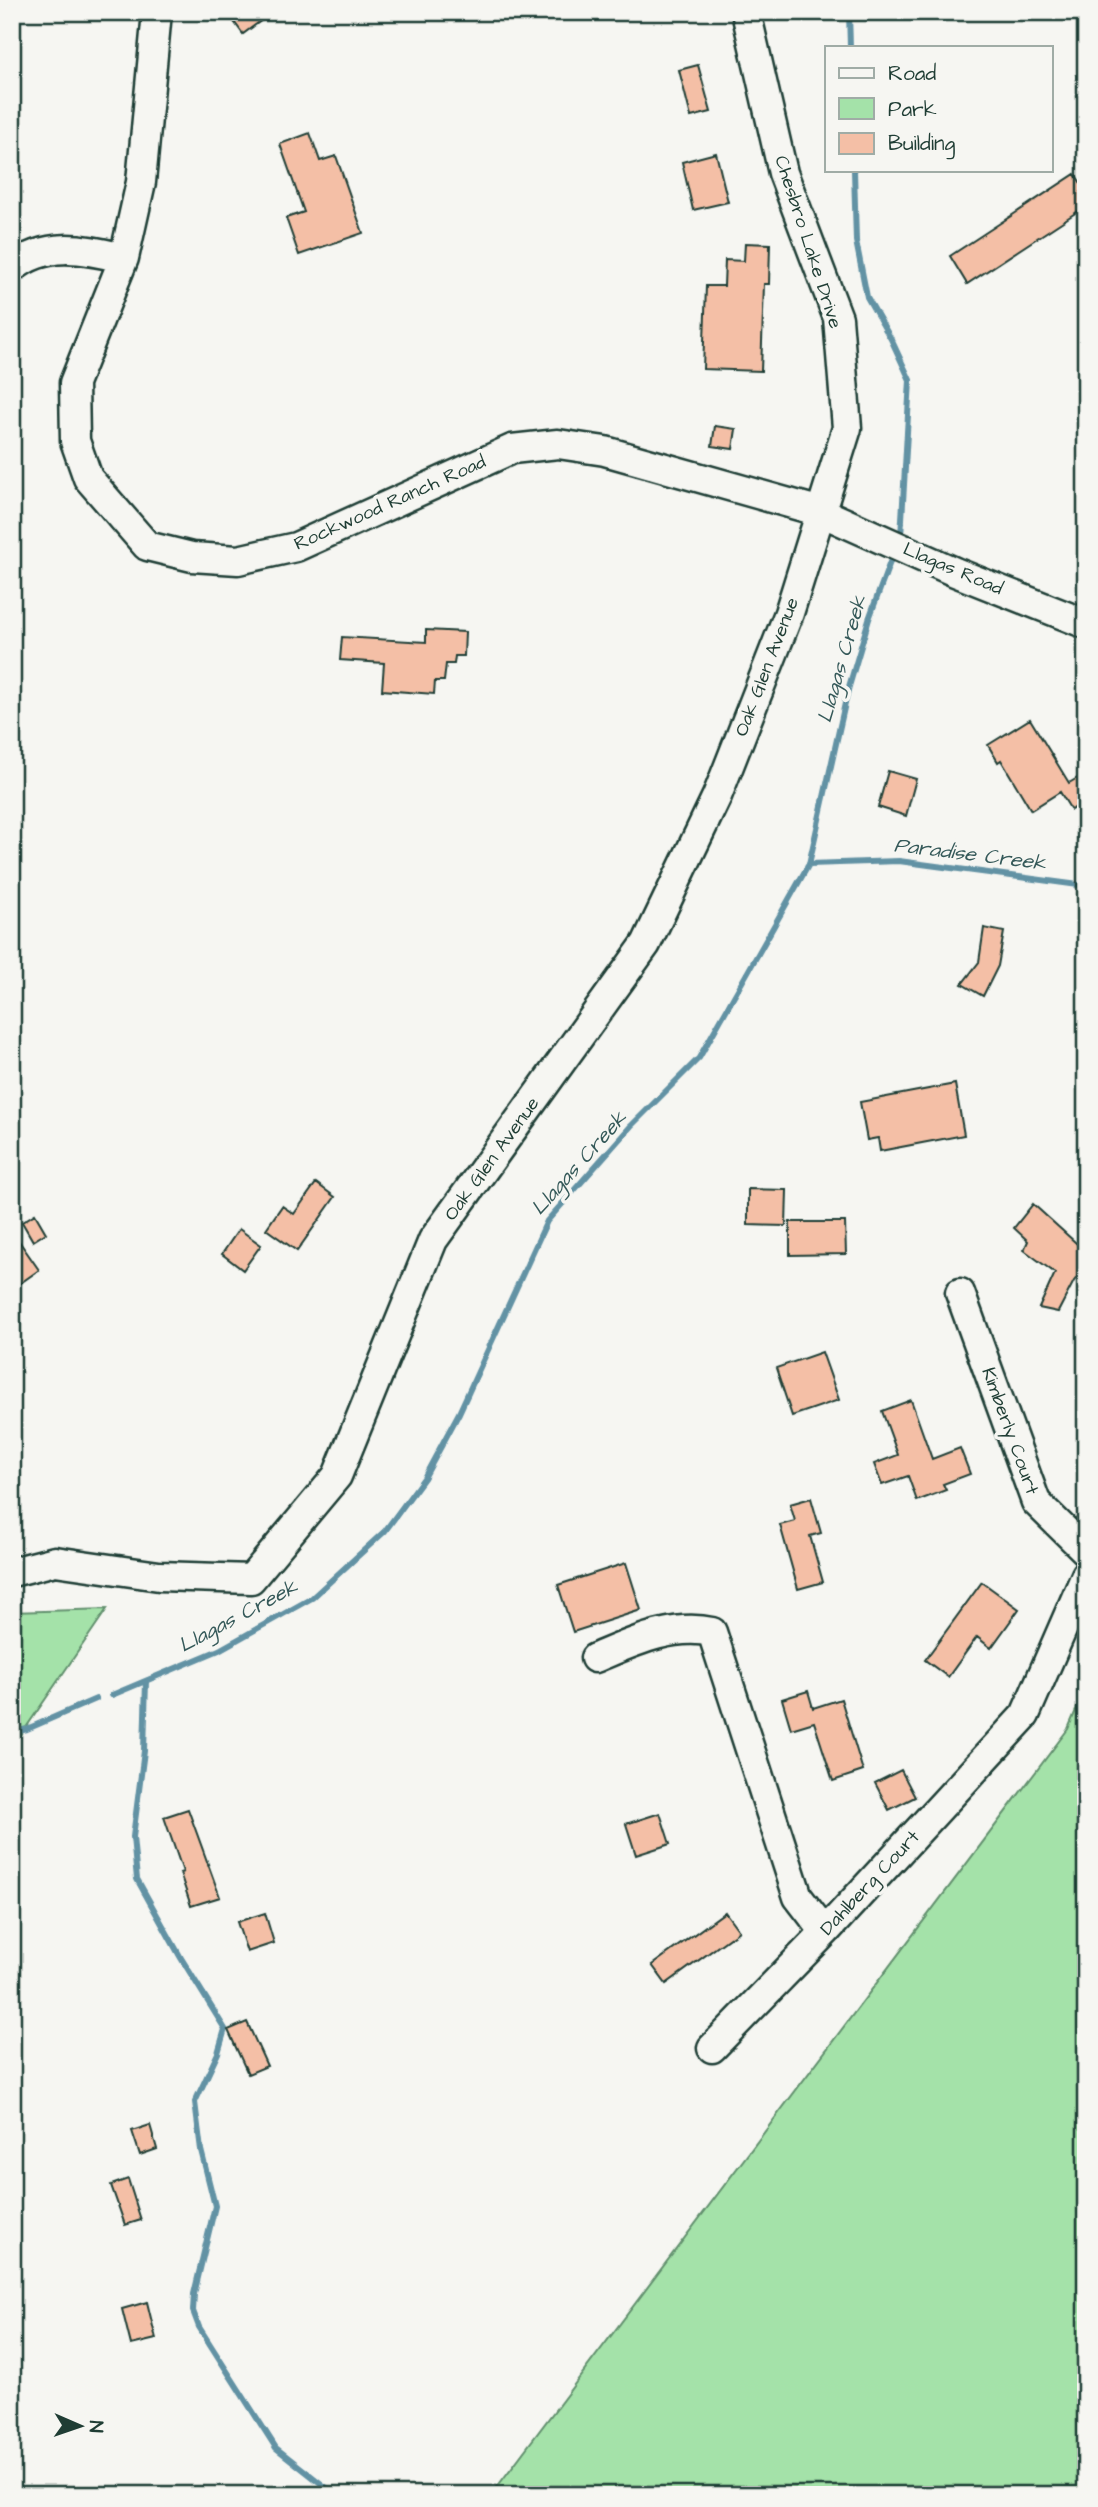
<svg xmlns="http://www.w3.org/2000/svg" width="1098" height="2507" viewBox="0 0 1098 2507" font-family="'Architects Daughter',sans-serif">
<rect width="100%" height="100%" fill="#f6f6f2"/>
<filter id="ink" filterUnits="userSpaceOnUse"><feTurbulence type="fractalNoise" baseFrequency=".0143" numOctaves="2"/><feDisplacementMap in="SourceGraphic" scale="14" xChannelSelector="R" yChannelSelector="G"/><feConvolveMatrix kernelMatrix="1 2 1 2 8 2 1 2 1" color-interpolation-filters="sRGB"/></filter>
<g filter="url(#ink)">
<!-- green -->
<path fill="#a4e2a9" stroke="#62906e" stroke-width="2" d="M107,1609L12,1748V1612Z
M1086,1687V2495H491L1068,1729Z"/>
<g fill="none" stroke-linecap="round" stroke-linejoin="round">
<!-- stream -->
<path stroke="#6292a4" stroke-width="6" d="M849,12L850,47
M854,170L856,241L867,297L891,339L910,380L901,537
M809,864L899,861L1086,886
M146,1681L144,1751L133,1837L137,1879L181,1958L225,2029L218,2053L195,2102L201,2150L215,2206L194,2294L193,2311L199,2327L276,2448L333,2493
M112,1695L219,1650L312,1598L385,1531L424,1478L459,1413L547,1221L631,1126L699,1058L809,864L848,690L869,619L890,562
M12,1733L27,1729L96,1699"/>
</g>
<!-- building -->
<path fill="#f4bfa6" stroke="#1f3d34" stroke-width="2" d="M227,12H273L243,34Z
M698,65L711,112L691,117L679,70Z
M310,133L320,161L336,156L363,233L299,255L286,218L304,212L280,144Z
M716,153L728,202L693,210L682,162Z
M1075,174L1086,191V206L967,284L950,256Z
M745,243L770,244L769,284H764L761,371L703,369L706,286H724L725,260L744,261Z
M715,426L736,429L733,449L712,446Z
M426,630L465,632L464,656H455L454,664H446L444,681H435L434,694L382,690L384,663L340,660L342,637L426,642Z
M1030,719L1069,783L1086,773V801L1071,810L1060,792L1031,810L1001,760L998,762L988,745Z
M888,771L916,779L906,816L878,807Z
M984,928L1004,932L998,966L983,996L962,984L979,962Z
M955,1084L964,1135L880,1151L878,1138L867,1140L860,1102Z
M316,1183L335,1197L297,1251L266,1229L282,1206L294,1214Z
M748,1189L787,1190L786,1226L748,1225Z
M1033,1204L1086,1252V1267L1074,1281L1058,1312L1039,1308L1055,1273L1024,1250L1028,1241L1014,1228Z
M35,1214L46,1233L33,1241L22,1222Z
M790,1222H845L846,1254L790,1255Z
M239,1229L261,1245L243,1270L222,1254Z
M12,1231L39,1270L12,1289Z
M822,1352L839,1400L792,1416L776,1368Z
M911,1400L932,1459L960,1448L970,1474L943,1484L946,1490L917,1501L908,1476L882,1485L874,1464L898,1455L882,1411Z
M811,1498L821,1533L810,1536L823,1582L798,1589L780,1525L795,1521L790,1504Z
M626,1563L641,1610L573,1632L558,1585Z
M982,1582L1019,1609L991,1648L977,1637L948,1677L925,1660Z
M808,1691L813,1708L841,1699L863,1771L833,1781L814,1722L791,1729L782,1699Z
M901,1770L915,1797L889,1810L875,1783Z
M188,1809L220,1897L191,1906L180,1873L183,1872L164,1817Z
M660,1813L670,1844L636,1855L626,1824Z
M725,1912L739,1931L666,1984L652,1965Z
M265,1913L274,1943L247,1952L237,1922Z
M247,2022L267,2066L248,2074L228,2030Z
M150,2125L157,2149L140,2155L132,2131Z
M128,2179L141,2220L125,2225L111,2185Z
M147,2302L156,2339L131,2345L122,2309Z"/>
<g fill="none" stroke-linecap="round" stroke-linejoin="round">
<defs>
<path id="minor" d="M157,12L141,182L124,258L74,383L75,441L88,478L147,546L192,557L238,560L296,547L512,449L558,444L605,451L821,512L955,572L1086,624
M12,268C47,240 83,249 124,258
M960,1293L1036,1502L1086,1551
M12,1572L55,1561L159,1576L251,1579L337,1476L433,1240L646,944L717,796L789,613L847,428L838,318L783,173L746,12
M595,1658C631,1643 672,1623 712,1632L798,1897L825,1932
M712,2048L825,1932L1025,1715L1086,1575"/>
</defs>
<!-- minor casing -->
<use href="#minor" stroke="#1f3d34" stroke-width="33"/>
<!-- minor -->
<use href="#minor" stroke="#f6f6f2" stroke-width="28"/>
</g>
</g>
<g text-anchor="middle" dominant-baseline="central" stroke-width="7" stroke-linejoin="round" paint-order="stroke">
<!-- street labels -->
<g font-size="19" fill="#1f3d34" stroke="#f6f6f2">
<text transform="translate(808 242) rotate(72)">Chesbro Lake Drive</text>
<text transform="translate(390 503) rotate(-24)">Rockwood Ranch Road</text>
<text transform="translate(953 569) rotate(23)">Llagas Road</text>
<text transform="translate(767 667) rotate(-69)">Oak Glen Avenue</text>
<text transform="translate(492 1159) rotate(-54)">Oak Glen Avenue</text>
<text transform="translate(1010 1431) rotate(70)">Kimberly Court</text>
<text transform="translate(870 1883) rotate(-47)">Dahlberg Court</text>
</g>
<!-- water labels -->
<g font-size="21" font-style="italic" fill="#355959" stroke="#f6f6f2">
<text transform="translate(842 659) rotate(-74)">Llagas Creek</text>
<text transform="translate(970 854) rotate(7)">Paradise Creek</text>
<text transform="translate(579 1163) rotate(-48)">Llagas Creek</text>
<text transform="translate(238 1616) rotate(-28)">Llagas Creek</text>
</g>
</g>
<!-- margin -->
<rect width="1098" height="2507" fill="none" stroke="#f6f6f2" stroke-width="42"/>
<rect x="21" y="21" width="1056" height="2465" fill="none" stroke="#1f3d34" stroke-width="2.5" filter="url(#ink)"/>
<!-- legend -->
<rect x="825" y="46" width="228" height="126" fill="#f6f6f2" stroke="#a0aca6" stroke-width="2"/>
<rect x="839" y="68" width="35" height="10" fill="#f6f6f2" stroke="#a0aca6" stroke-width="2"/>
<text x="888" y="80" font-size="21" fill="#1f3d34">Road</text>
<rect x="839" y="98" width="35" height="21" fill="#a4e2a9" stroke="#a0aca6" stroke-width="2"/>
<text x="888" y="116" font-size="21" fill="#1f3d34">Park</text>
<rect x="839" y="133" width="35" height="21" fill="#f4bfa6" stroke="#a0aca6" stroke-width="2"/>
<text x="888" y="150" font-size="21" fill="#1f3d34">Building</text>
<!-- north arrow -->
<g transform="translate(80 2426) rotate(92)" stroke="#f6f6f2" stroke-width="5" paint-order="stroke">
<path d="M0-5L12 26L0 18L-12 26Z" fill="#1f3d34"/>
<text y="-10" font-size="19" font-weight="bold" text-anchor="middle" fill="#1f3d34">N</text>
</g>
</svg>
